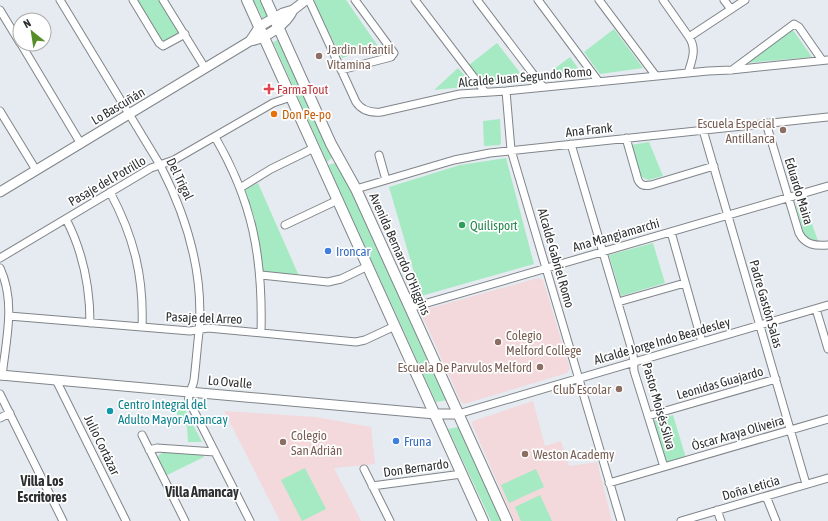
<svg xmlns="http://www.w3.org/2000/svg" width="828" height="521" viewBox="0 0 828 521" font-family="'Asap Condensed',sans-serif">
<rect width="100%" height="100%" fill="#e5ebf0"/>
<!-- education -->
<path fill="#f3d8dc" d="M538,278L543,280L570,369L567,373L464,404L461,402L422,315L424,310Z
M533,401L545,446L561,441L569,466L597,462L612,521H514L472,424L473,421Z
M224,411L316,417L371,427L375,464L334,468L361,521H280Z"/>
<!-- green -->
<path fill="#a5eac3" d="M135,0H159L180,34L162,45Z
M253,0H262L270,15L264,21Z
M315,0H346L378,46L342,58L313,2Z
M614,29L643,68L600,74L584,52Z
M793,30L812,57L746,63Z
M280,39L334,156L327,162L273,42Z
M497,43L525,79L484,84L469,65Z
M570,57L583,75L541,79Z
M458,68L474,86L434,90Z
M500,119L501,143L500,145L484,146L483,121Z
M649,142L663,176L648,180L640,176L631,145Z
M506,158L534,264L421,296L389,187L460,165Z
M336,163L350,187L448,400L436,402L328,165Z
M258,183L299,276L262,272L255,219L244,190Z
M805,204L818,241L810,240L804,234L796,206Z
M653,243L665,283L621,296L609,255Z
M181,402L202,442H188L187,426L183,425L176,412L174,403Z
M673,415L686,458L666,464L653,421Z
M459,427L502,521H491L448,429Z
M164,452L202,454L204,457L165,476L157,460L159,455Z
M305,468L326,509L302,521L281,480Z
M536,469L544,487L509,503L501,485Z
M540,495L552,521H521L515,507Z"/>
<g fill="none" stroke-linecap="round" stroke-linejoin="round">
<defs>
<path id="minor" d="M60,0L160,165C187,217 204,273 199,332C197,348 196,364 194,380C193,388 187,393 189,401L250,521
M133,0L159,43L163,46L185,34
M163,0L205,68
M309,0L356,102C362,111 371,113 381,112L460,94L506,91L708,71L731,70L828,60
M415,0L485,92
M477,0L543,87
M538,0L599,82
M599,0L656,76
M663,0L689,37C697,49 692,60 688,73
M724,0L730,8
M0,10L20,43
M689,37L745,0
M21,44L81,144
M341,70L391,57L394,53L355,0
M732,70L794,24L799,27L822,60
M506,91L511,150L621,521
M0,111L36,170
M766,123L799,233C805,245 815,246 828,245
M703,130L806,484
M215,137C253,202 263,258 261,333
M626,138L638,180C641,186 645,186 651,185L714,166
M571,144L633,354L634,371L664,467
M379,155L386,180
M240,188L271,169L314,148
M356,189L454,160L490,153L828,117
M110,192C134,237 144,277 142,327
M66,219C83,252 90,285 90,323
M285,225L338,200
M671,232L702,342
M0,258L151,168L174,160L273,103L291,97
M0,268C16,302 6,340 2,376
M261,275L328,282L341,279L368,266
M618,302L685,283
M410,308L828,186
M816,309L828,349
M9,316L190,331L208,328L356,342L365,340L395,326
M56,380L126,521
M0,394L63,521
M458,414L828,305
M648,416L776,379
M0,418L10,413
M142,435L185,521
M149,450L157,448L215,452
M364,469L390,521
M609,483L828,419
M372,486L462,474
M766,496L776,521
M717,510L721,521
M681,521L828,478"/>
<path id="tertiary" d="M250,41L260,26L283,13L293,10L306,0
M0,192L250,41C265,39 287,24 293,10
M0,375L435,414H458"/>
<path id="secondary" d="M247,0L483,521
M266,0L331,144L356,189L507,521"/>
</defs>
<!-- minor casing -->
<use href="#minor" stroke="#80858a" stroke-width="9"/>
<!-- tertiary casing -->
<use href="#tertiary" stroke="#80858a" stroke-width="11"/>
<!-- secondary casing -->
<use href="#secondary" stroke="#80858a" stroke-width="12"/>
<!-- minor -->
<use href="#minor" stroke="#fff" stroke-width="7"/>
<!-- tertiary -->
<use href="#tertiary" stroke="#fff" stroke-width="9"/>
<!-- secondary -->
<use href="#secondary" stroke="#fff" stroke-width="10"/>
</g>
<!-- markers -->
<g fill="#8d6e63" stroke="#fff" stroke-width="1.5">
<circle cx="319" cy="56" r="4"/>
<circle cx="783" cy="130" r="4"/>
<circle cx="498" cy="342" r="4"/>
<circle cx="540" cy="367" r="4"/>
<circle cx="619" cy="389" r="4"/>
<circle cx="283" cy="442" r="4"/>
<circle cx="525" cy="454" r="4"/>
</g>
<path fill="#e0444e" stroke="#fff" stroke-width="1.5" d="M267 83h4v4h4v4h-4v4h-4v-4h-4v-4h4z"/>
<circle fill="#e8710a" stroke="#fff" stroke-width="1.5" cx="274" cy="114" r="4"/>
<circle fill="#2e9e5b" stroke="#fff" stroke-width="1.5" cx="462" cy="225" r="4"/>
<g fill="#3f7fe0" stroke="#fff" stroke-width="1.5">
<circle cx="328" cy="251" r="4"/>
<circle cx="396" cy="441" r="4"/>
</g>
<circle fill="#0f9aa8" stroke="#fff" stroke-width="1.5" cx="110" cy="411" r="4"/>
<g text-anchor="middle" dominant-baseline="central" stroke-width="3.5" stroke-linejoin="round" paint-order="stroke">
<!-- education labels -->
<g font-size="13" fill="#785e54" stroke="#fff" text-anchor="start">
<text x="327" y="49">Jardin Infantil<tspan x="327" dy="15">Vitamina</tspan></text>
<text x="775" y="123" text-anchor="end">Escuela Especial<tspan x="775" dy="15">Antillanca</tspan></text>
<text x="506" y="335">Colegio<tspan x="506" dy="15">Melford College</tspan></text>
<text x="532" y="367" text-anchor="end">Escuela De Parvulos Melford</text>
<text x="611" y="389" text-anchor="end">Club Escolar</text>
<text x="291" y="435">Colegio<tspan x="291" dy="15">San Adrián</tspan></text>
<text x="533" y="454">Weston Academy</text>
</g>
<!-- street labels -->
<g font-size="13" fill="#2d2f31" stroke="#fff">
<text transform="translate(525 77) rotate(-5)">Alcalde Juan Segundo Romo</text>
<text transform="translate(118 106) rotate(-31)">Lo Bascuñán</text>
<text transform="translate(589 130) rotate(-6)">Ana Frank</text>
<text transform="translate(180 179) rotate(64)">Del Trigal</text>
<text transform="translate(107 181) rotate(-30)">Pasaje del Potrillo</text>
<text transform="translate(799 191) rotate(73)">Eduardo Maira</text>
<text transform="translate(616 235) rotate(-16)">Ana Mangiamarchi</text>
<text transform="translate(400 254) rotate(66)">Avenida Bernardo O'Higgins</text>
<text transform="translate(556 258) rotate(74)">Alcalde Gabriel Romo</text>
<text transform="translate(766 304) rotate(74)">Padre Gastón Salas</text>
<text transform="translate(204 318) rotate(2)">Pasaje del Arreo</text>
<text transform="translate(662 341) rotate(-16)">Alcalde Jorge Indo Beardesley</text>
<text transform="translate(230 382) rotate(5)">Lo Ovalle</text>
<text transform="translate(720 383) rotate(-16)">Leonidas Guajardo</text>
<text transform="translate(659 406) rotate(74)">Pastor Moisés Silva</text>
<text transform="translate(738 433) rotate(-16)">Óscar Araya Oliveira</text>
<text transform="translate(102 445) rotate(64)">Julio Cortázar</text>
<text transform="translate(416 468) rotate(-8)">Don Bernardo</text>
<text transform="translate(751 488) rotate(-16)">Doña Leticia</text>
</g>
<!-- health labels -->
<g font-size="13" fill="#be3a42" stroke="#fff" text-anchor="start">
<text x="277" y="89">FarmaTout</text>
</g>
<!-- food labels -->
<g font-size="13" fill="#c56008" stroke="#fff" text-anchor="start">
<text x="282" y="114">Don Pe-po</text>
</g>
<!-- leisure labels -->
<g font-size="13" fill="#27864d" stroke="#fff" text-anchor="start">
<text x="470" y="225">Quilisport</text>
</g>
<!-- shop labels -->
<g font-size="13" fill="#366cbe" stroke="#fff" text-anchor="start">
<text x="336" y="251">Ironcar</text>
<text x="404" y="441">Fruna</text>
</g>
<!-- culture labels -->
<g font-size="13" fill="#0d838f" stroke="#fff" text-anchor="start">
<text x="118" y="404">Centro Integral del<tspan x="118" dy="15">Adulto Mayor Amancay</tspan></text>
</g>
<!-- neighbourhood labels -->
<g font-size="14" font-weight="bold" fill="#2d2f31" stroke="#fff">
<text x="42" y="481">Villa Los<tspan x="42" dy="16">Escritores</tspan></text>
<text x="202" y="492">Villa Amancay</text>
</g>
</g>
<!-- north arrow -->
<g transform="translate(32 32) rotate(330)"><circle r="19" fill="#ffffff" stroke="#abacad"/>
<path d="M0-3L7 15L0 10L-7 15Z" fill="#588e29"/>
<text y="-6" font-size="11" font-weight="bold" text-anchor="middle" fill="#2d2f31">N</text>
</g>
</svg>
